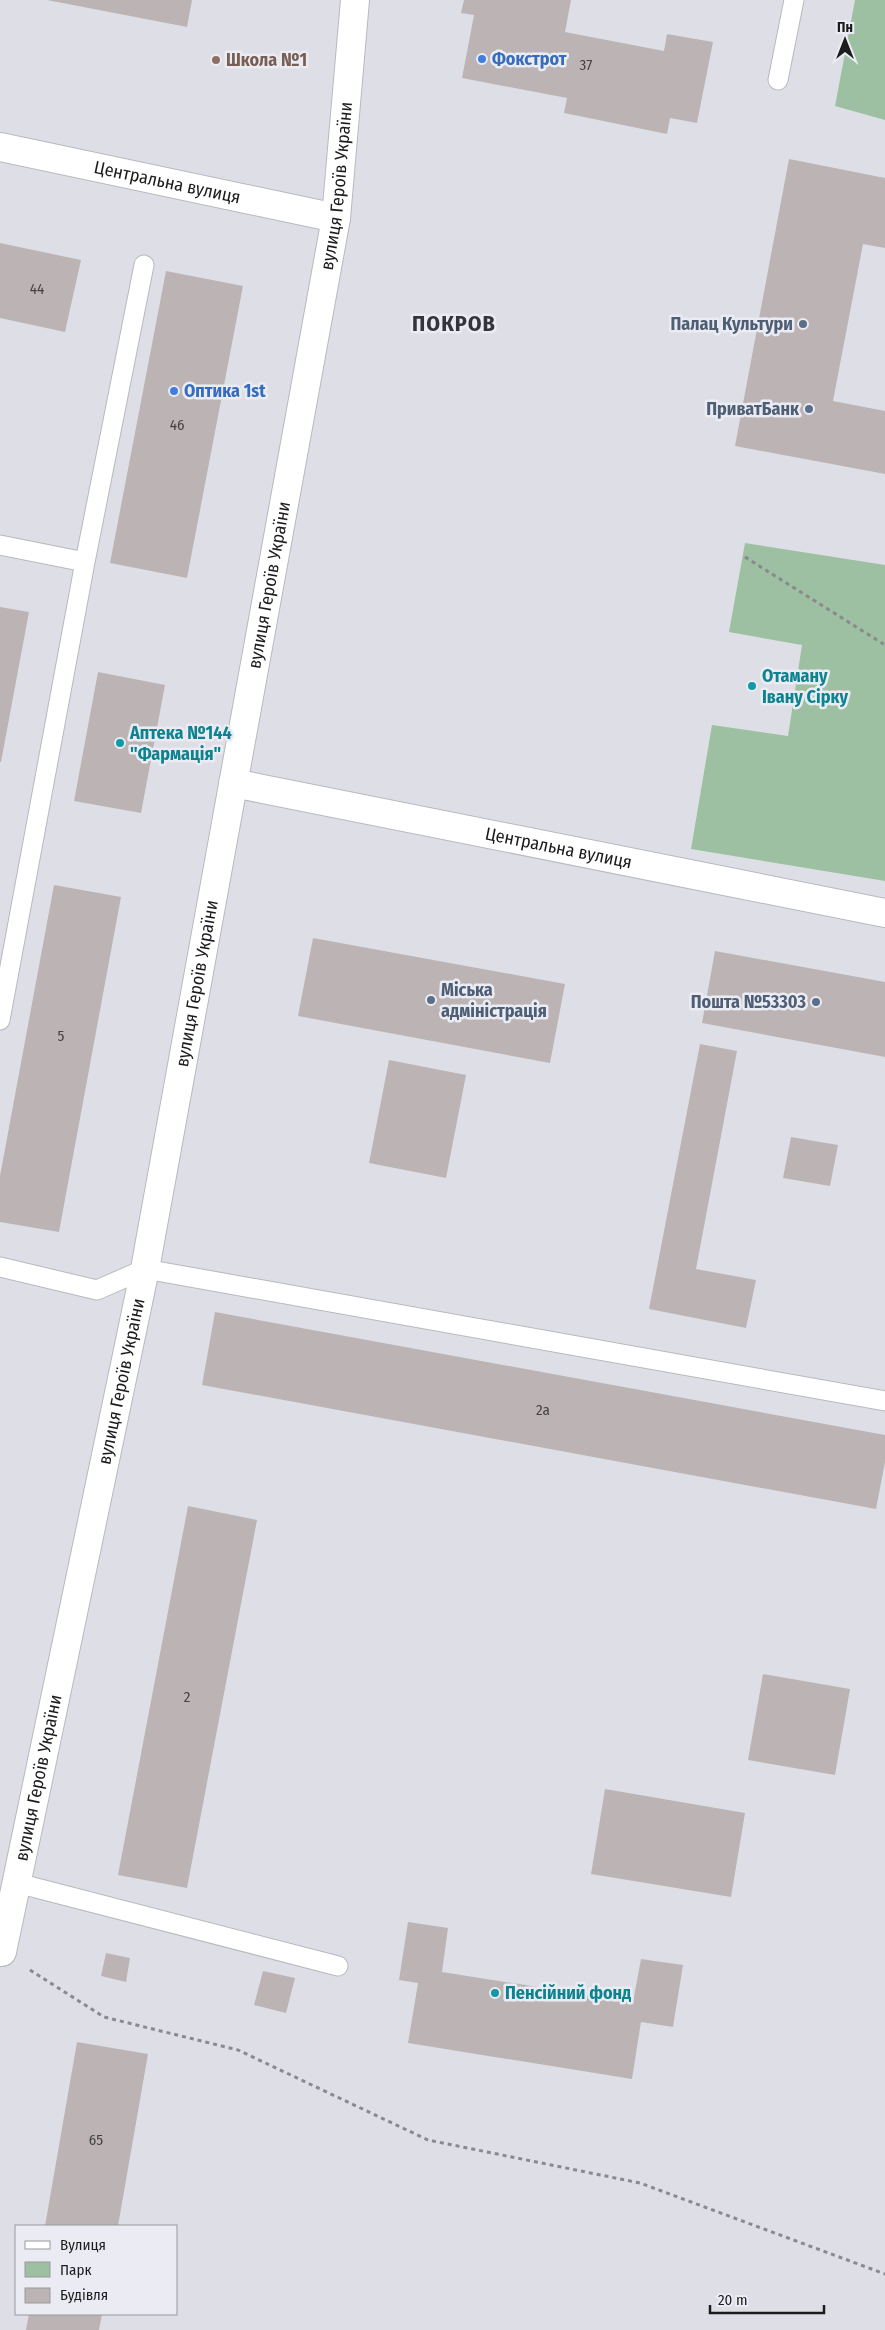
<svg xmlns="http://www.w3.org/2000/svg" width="885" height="2330" viewBox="0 0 885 2330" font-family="'Fira Sans Condensed',sans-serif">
<rect width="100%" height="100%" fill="#dedfe6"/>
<!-- green -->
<path fill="#9cc0a1" d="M855,0H885V120L835,106Z
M745,543L885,565V881L691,849L712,725L788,736L802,645L729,632Z"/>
<!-- building -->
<path fill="#bcb4b4" d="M47,0H192L187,27Z
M464,0H571L565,32L664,51L667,34L713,42L697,123L670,118L667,134L564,113L567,98L462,78L474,15L461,13Z
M789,159L885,178V248L863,244L833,401L885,411V474L735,446Z
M0,243L81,260L65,332L0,318Z
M166,271L243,286L187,578L110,563Z
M0,607L29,612L1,762H0Z
M98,672L165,685L141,813L74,801Z
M54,885L121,897L59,1232L0,1222V1176Z
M313,938L565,984L550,1063L298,1016Z
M715,951L885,982V1057L702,1023Z
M700,1044L737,1051L696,1269L756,1280L746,1328L649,1309Z
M389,1060L466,1075L446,1178L369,1163Z
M791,1137L838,1145L830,1186L783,1178Z
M215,1312L885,1435V1462L876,1509L202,1385Z
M188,1506L257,1520L187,1888L118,1875Z
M763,1674L850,1689L835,1775L748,1760Z
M605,1789L745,1813L731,1897L591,1874Z
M408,1922L448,1928L442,1972L633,2002L641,1959L683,1965L673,2027L641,2022L632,2079L408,2043L418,1983L399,1980Z
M106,1953L130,1958L126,1982L101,1976Z
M263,1971L295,1978L286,2013L254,2005Z
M77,2042L148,2054L118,2226H45Z
M29,2314H102L99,2330H26Z"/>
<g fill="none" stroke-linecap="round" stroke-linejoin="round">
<defs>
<path id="service" d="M778,80L794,0
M0,545L85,562
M0,1020L85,562L144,265
M0,1267L97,1290L145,1269L885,1401
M17,1883L338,1966"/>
<g id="pedestrian">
<path id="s1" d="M0,147L336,218"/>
</g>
<g id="minor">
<path id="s2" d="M233,783L885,913"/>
</g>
<g id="tertiary">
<path id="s3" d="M0,1952H2L145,1269L336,218L355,0"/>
</g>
</defs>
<!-- service casing -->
<use href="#service" stroke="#b7b9bf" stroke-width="21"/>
<!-- pedestrian casing -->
<use href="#pedestrian" stroke="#b7b9bf" stroke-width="30"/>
<!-- minor casing -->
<use href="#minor" stroke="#b7b9bf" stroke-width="30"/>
<!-- tertiary casing -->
<use href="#tertiary" stroke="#b7b9bf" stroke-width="30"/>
<!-- path -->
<path stroke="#89898e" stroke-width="3" stroke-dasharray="4 4" stroke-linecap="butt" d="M745,557L885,645
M30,1970L104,2017L238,2050L428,2140L640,2183L885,2274"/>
<!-- service -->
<use href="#service" stroke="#fff" stroke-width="19"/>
<!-- pedestrian -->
<use href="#pedestrian" stroke="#fff" stroke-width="28"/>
<!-- minor -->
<use href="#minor" stroke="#fff" stroke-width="28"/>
<!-- tertiary -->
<use href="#tertiary" stroke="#fff" stroke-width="28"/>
</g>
<!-- markers -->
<g fill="#3f7fe0" stroke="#ebecf3" stroke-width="2">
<circle cx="482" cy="59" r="5"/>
<circle cx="174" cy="391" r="5"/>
</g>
<circle fill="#8d6e63" stroke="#ebecf3" stroke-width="2" cx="216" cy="60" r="5"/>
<g fill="#5c6f8a" stroke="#ebecf3" stroke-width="2">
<circle cx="803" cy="324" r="5"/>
<circle cx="809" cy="409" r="5"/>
<circle cx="431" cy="1000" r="5"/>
<circle cx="816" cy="1002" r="5"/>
</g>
<g fill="#0f9aa8" stroke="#ebecf3" stroke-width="2">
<circle cx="752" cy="686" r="5"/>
<circle cx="120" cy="743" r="5"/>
<circle cx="495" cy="1993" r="5"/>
</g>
<g text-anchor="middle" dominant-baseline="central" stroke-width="5" stroke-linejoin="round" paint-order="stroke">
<!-- number labels -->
<g font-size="15" fill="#444244">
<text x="586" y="65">37</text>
<text x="37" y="289">44</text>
<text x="177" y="425">46</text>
<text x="61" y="1036">5</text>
<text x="543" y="1410">2а</text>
<text x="187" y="1697">2</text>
<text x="96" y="2140">65</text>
</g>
<!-- shop labels -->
<g font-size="18" font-weight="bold" fill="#366cbe" stroke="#ebecf3" text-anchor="start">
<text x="492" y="59">Фокстрот</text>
<text x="184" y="391">Оптика 1st</text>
</g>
<!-- education labels -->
<g font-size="18" font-weight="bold" fill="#785e54" stroke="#ebecf3" text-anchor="start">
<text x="226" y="60">Школа №1</text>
</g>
<!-- street labels -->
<g font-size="18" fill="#1c1c1e" stroke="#ebecf3">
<text stroke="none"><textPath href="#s1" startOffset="171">Центральна вулиця</textPath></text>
<text stroke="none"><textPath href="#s3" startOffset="1800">вулиця Героїв України</textPath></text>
<text stroke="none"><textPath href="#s3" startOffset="1395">вулиця Героїв України</textPath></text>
<text stroke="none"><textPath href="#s2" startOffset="332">Центральна вулиця</textPath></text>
<text stroke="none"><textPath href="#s3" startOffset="990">вулиця Героїв України</textPath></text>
<text stroke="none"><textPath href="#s3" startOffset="585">вулиця Героїв України</textPath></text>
<text stroke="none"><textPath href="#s3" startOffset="180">вулиця Героїв України</textPath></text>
</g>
<!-- service labels -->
<g font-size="18" font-weight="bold" fill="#4e5e75" stroke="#ebecf3" text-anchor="end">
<text x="793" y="324">Палац Культури</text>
<text x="799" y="409">ПриватБанк</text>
<text x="441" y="990" text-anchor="start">Мiська<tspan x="441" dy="21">адмiнicтрацiя</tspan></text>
<text x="806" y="1002">Пошта №53303</text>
</g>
<!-- culture labels -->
<g font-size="18" font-weight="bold" fill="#0d838f" stroke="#ebecf3" text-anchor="start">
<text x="762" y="676">Отаману<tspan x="762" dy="21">Iвану Сiрку</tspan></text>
<text x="130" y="733">Аптека №144<tspan x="130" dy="21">"Фармація"</tspan></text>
<text x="505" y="1993">Пенсійний фонд</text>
</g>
<!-- district labels -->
<g font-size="22" font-weight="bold" letter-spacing="1" fill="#34353a" stroke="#ebecf3">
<text x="454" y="323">ПОКРОВ</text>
</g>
</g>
<!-- legend -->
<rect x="15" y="2225" width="162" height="90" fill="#ebecf3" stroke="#98999e"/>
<rect x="25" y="2241" width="25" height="8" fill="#ffffff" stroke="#98999e"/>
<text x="60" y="2250" font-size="15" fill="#1c1c1e">Вулиця</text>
<rect x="25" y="2262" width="25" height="15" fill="#9cc0a1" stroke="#98999e"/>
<text x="60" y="2275" font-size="15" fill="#1c1c1e">Парк</text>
<rect x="25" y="2288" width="25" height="15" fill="#bcb4b4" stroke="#98999e"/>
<text x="60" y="2300" font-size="15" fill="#1c1c1e">Будівля</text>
<!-- north arrow -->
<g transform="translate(845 40)" stroke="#ebecf3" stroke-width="4" paint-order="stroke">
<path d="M0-4L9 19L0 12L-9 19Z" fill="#1c1c1e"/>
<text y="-8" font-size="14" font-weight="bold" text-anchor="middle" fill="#1c1c1e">Пн</text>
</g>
<!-- scale -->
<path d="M710 2305v8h114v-8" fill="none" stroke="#1c1c1e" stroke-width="2.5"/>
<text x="718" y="2305" font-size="15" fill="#1c1c1e" stroke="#ebecf3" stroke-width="4" paint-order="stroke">20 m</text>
</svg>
